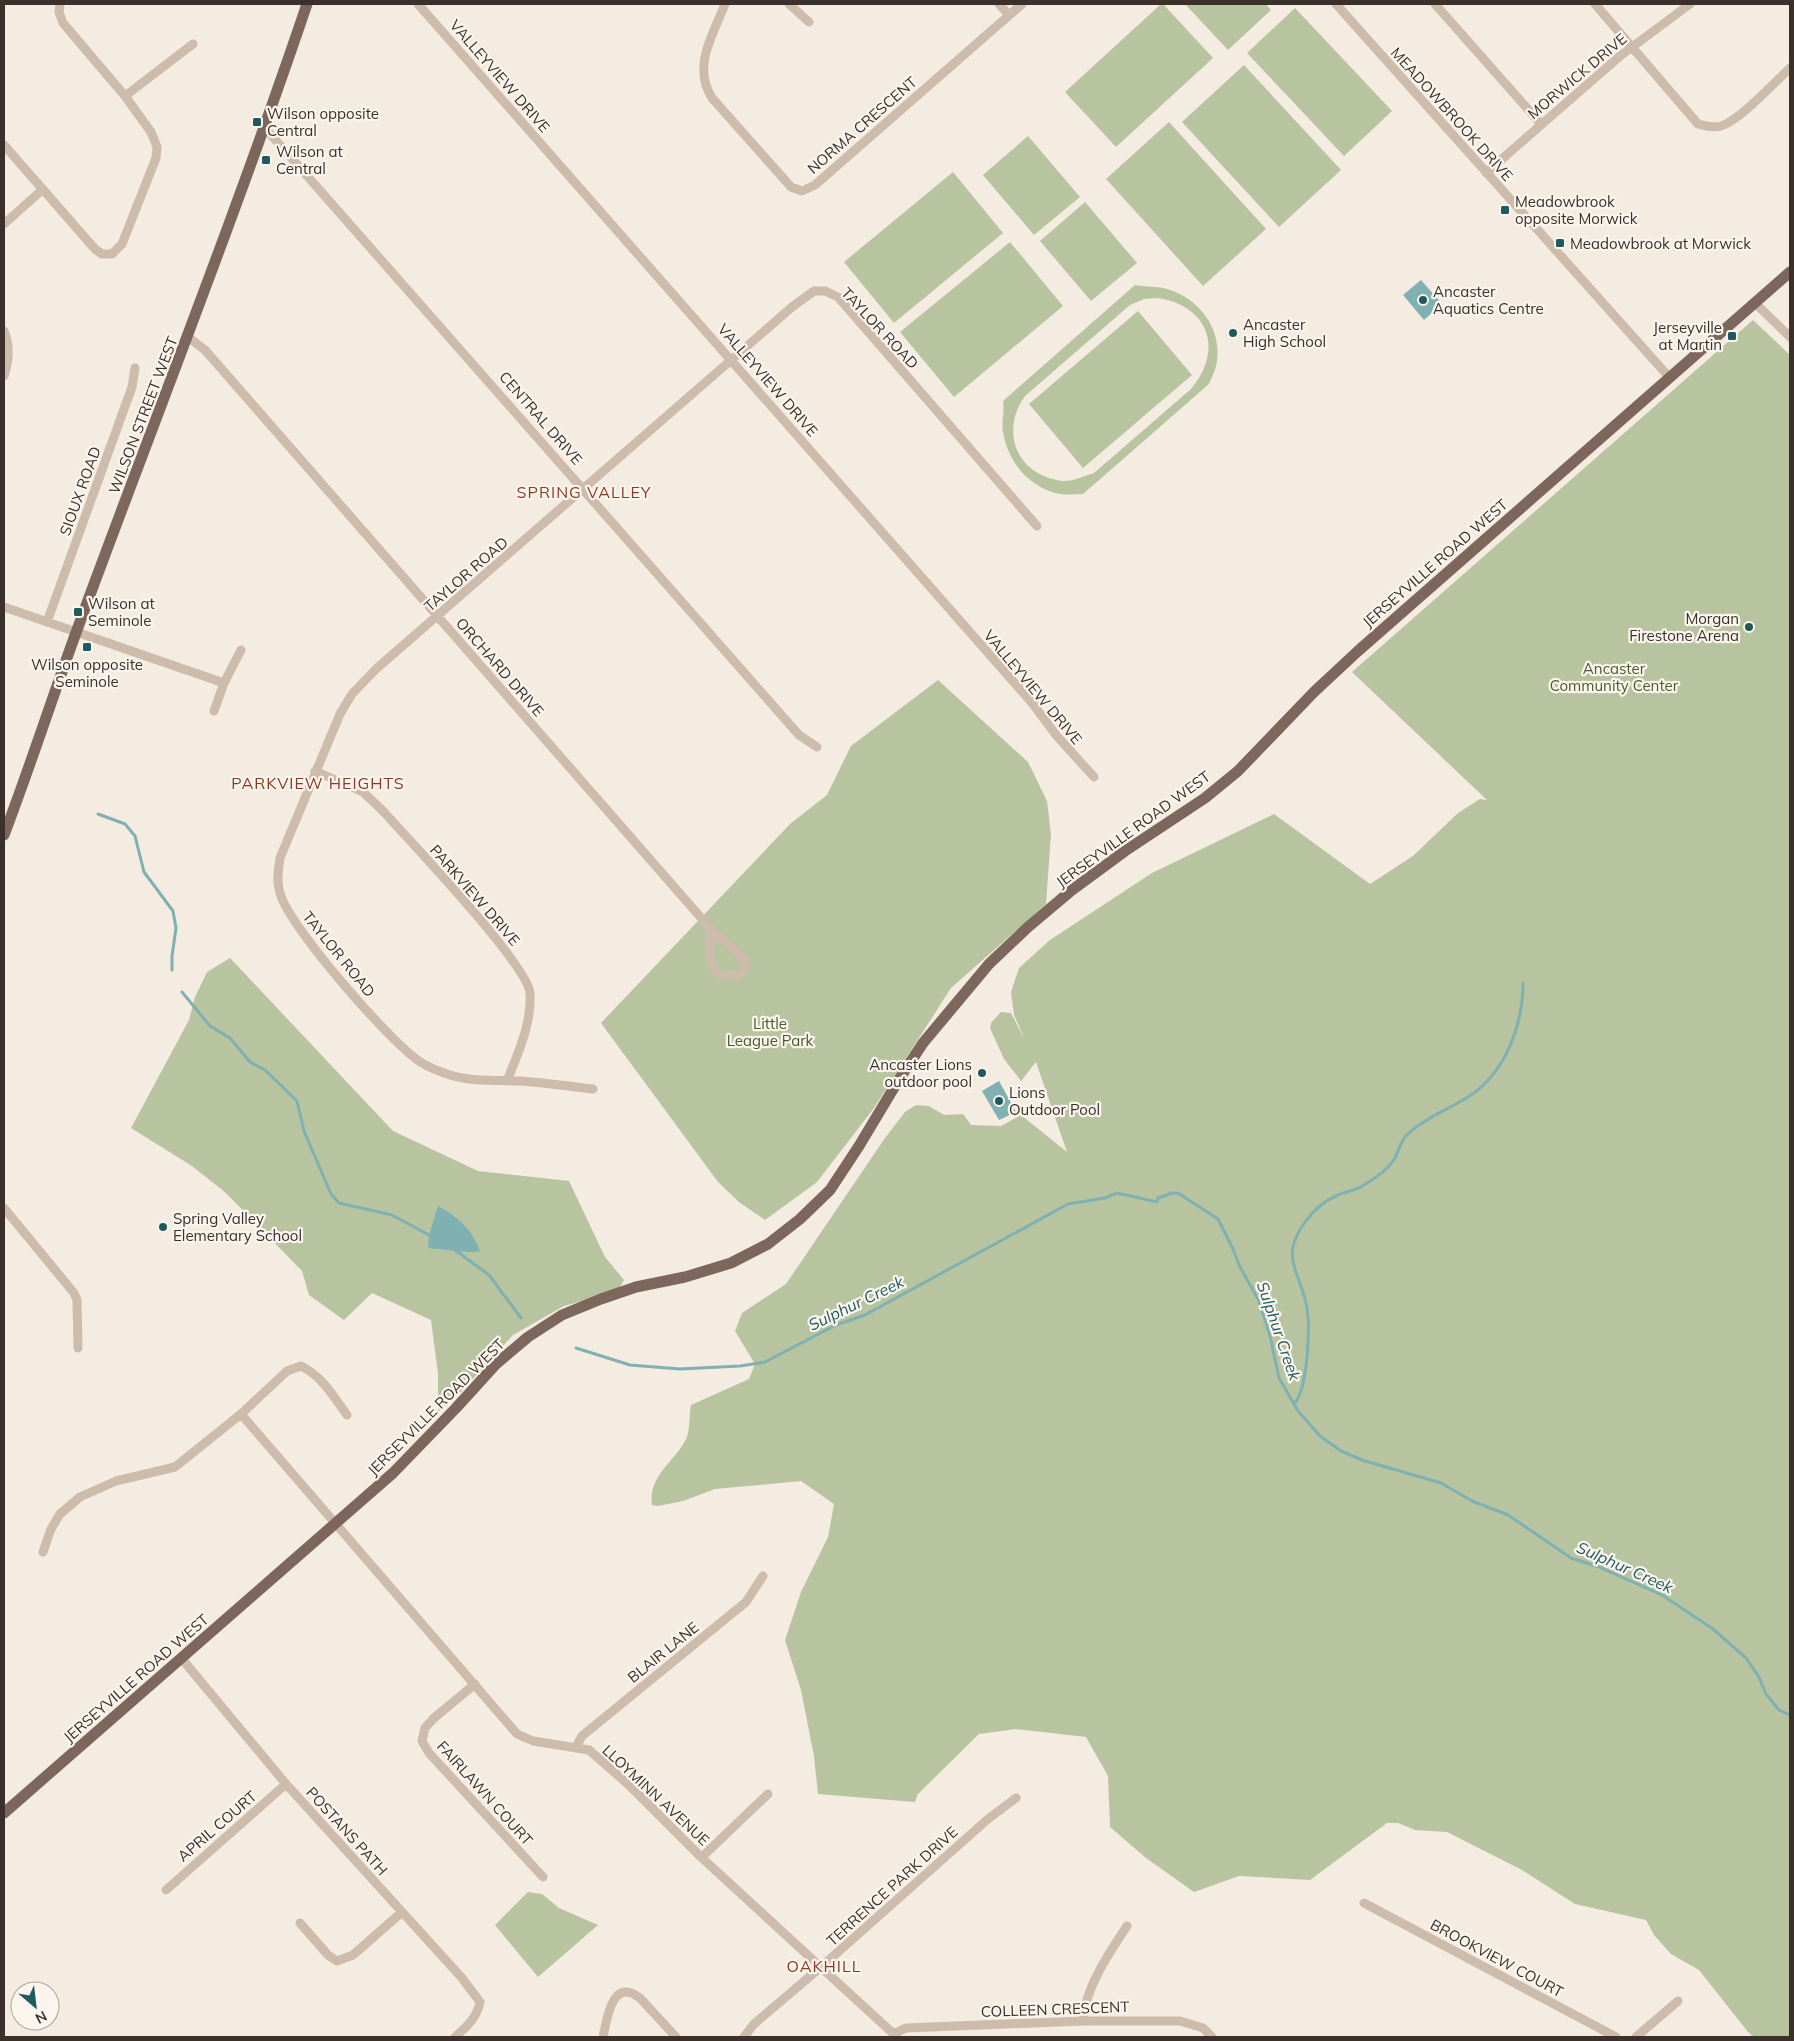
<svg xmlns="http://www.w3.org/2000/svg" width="1794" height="2041" viewBox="0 0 1794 2041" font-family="Mulish,sans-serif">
<rect width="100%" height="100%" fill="#f4ebe1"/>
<!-- green -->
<path fill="#b8c4a0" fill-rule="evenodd" d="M1161,4H1163L1213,58L1116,147L1065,92Z
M1185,4H1266L1271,10L1228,50Z
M1295,8L1392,111L1344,156L1247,53Z
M1244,65L1341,170L1279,227L1182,122Z
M1169,122L1266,229L1203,286L1106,179Z
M1028,136L1080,197L1034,235L983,175Z
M953,172L1003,233L894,323L844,262Z
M1085,202L1137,263L1091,301L1040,241Z
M1010,242L1063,306L954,397L900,332Z
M1135,285C1146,287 1160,286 1170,290C1201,300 1224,332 1216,366C1215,372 1211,378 1209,384L1083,494C1075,494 1067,495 1060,494C1029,488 1008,462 1003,432C1001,422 1005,412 1003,401ZM1158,298C1209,306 1224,350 1191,389L1094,473C1084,476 1074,481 1064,481C1059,481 1054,479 1049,478C1012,466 1003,426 1025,396L1130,305L1144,299Z
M1138,311L1192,375L1083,468L1029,404Z
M1753,320L1790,355V2037H1754L1748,2032L1699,1970L1671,1954L1654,1935L1646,1920L1575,1904L1522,1870L1447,1832L1415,1830L1398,1823H1387L1310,1880L1239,1876L1194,1892L1146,1858L1110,1827L1108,1776L1086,1737L1016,1729L979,1734L918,1794L915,1802L818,1794L814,1756L801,1690L785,1640L801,1592L828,1537L834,1504L801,1481L715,1489L683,1501L658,1506L652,1505C648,1474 676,1462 687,1437C690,1428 689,1415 691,1405L749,1379L755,1364L735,1331L742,1313L786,1284L885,1138L905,1112L916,1105L929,1106L944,1115L963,1114L971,1125L1001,1126L1021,1115L1067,1152L1036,1062L1021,1081L1004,1059L990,1028L991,1023L1001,1012L1011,1013L1025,1040L1014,1015L1011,992L1019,968L1050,940L1152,873L1274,814L1370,884L1413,856L1458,813L1480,799L1487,800L1352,672Z
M938,680L1028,762L1047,801L1051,834L1046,904L951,988L874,1108L817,1182L765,1220L739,1202L718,1182L601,1023L790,824L827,795L851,746Z
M230,958L393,1131L478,1171L569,1181L605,1257L624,1280L620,1287L590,1299L564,1306L513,1335L459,1394L438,1412V1374L431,1320L372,1293L344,1320L309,1295L302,1271L226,1193L192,1166L131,1128L189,1020L195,997L207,972Z
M528,1892L542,1894L559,1908L598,1925L538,1977L495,1925Z"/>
<!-- water -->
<path fill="#7fb0b2" d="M1421,280L1442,304L1424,320L1403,295Z
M999,1081L1016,1112L999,1120L982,1091Z
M438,1206C458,1217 472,1229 480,1251C473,1254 439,1249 428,1248L429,1235Z"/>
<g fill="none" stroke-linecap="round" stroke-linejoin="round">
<!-- stream -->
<path stroke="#7fb0b2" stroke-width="3" d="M98,814L125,824L135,836L144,872L173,911L176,928L172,956V970
M182,992L210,1026L230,1038L250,1062L265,1070L297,1101L304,1131L331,1194L339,1203L392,1215L429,1235
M455,1250L489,1275L521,1318
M576,1348L630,1365L680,1369L740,1366L765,1362L836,1325L865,1315L1068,1204L1105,1198L1117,1193L1157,1202L1158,1198L1172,1193H1178L1218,1219L1233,1249L1239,1265L1259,1301L1270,1336L1279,1378L1298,1411L1320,1436L1341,1451L1362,1460L1441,1483L1472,1501L1508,1515L1571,1558L1599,1567L1662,1595L1713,1629L1746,1658L1759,1677L1766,1694L1779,1710L1790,1715
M1293,1401L1295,1403C1308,1386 1311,1324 1306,1303C1298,1268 1280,1257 1305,1222C1313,1211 1324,1201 1336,1196C1345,1191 1356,1191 1364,1185C1376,1177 1388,1170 1395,1158C1400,1148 1401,1139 1410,1132C1427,1117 1449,1109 1468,1097C1505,1074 1523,1025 1523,983"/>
<!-- minor -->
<path stroke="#cdbbac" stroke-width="9" d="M418,4L1033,704L1056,735L1094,777
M725,4C713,35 692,66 712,98L791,187L802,191L815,185L1022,4
M789,4L809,22
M999,4L1009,15
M1336,4L1669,377
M1435,4L1541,124
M1595,4L1698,124C1706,126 1713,128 1721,126C1739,121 1775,82 1790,68
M125,96L193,44
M265,128L799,735L817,747
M4,145L95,249L102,254H112L122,244L156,158L157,147L151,132L125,96L63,23L59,12L60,4
M1486,173L1620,56L1690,4
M4,224L42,190
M1755,303L1790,337
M4,331C10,345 9,361 4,376
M188,337L205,350L710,928L743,958L746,967L740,974C735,975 729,977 724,976C706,973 710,942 710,928
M4,607L224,683L241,650
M47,622L132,387L135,368
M214,711L224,683
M315,771L363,792L383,811C408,839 528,965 530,993C532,1023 518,1053 507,1081
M593,1089C569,1086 546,1083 521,1081C498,1080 472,1082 450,1075C441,1072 430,1068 422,1063C392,1045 291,928 281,896C276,883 278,872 280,858L340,714L352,694L376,669L792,307L814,291H825L838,297L1037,526
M4,1208L74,1293L77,1300L78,1348
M241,1414L517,1734L533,1741L589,1750L629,1785L702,1858L897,2037
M43,1552L51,1529L60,1514L80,1497L116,1481L175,1467L241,1414L287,1371L301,1366C322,1376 333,1396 347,1415
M182,1659L286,1784L462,1978L480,2002C477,2018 466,2027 455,2037
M475,1684L434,1718L425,1728L422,1741L429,1753L543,1877
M576,1747L582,1736L746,1602L763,1576
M702,1857L768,1794
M166,1890L286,1784
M1364,1903L1616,2037
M300,1923L328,1955L337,1961L353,1955L402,1912
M1083,2021C1085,1988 1109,1953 1127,1926
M895,2033L906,2028L1083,2021H1180L1203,2028L1212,2037
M603,2037C607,2019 612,1976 640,1998L676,2037
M744,2037L754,2024L821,1967L988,1819L1016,1798
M1636,2037L1678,2001"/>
<!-- major -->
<path stroke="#7d675c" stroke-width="11" d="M4,835C30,767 52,698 77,630C154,421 236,214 307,4
M4,1813L393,1473L456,1408L496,1364L528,1337L562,1315L601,1299L636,1287L685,1277L731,1263L768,1244L800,1219L830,1190L859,1146L898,1081L923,1043L989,964L1028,927L1072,890L1125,851L1205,798L1238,771L1314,692L1358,651L1790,272"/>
</g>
<!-- markers -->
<g fill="#1f5a5e" stroke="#fbf5ee" stroke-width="2">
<rect x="252" y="117" width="10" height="10" rx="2.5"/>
<rect x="261" y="155" width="10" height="10" rx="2.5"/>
<rect x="1500" y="205" width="10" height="10" rx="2.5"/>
<rect x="1555" y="238" width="10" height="10" rx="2.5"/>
<circle cx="1423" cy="300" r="5"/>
<circle cx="1233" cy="333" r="5"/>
<rect x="1727" y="331" width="10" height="10" rx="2.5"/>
<rect x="73" y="607" width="10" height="10" rx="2.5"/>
<circle cx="1749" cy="627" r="5"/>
<rect x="82" y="642" width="10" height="10" rx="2.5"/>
<circle cx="982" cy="1073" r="5"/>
<circle cx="999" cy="1101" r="5"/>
<circle cx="163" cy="1227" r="5"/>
</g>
<g text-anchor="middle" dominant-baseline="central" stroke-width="4.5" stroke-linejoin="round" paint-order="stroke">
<!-- street labels -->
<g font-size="15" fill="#3b302b" stroke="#fbf5ee">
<text transform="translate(500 76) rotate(49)">VALLEYVIEW DRIVE</text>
<text transform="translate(1577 76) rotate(-40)">MORWICK DRIVE</text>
<text transform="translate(1452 114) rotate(48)">MEADOWBROOK DRIVE</text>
<text transform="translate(862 125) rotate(-41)">NORMA CRESCENT</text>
<text transform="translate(880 328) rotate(47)">TAYLOR ROAD</text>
<text transform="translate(768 380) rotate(49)">VALLEYVIEW DRIVE</text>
<text transform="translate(143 415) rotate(-69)">WILSON STREET WEST</text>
<text transform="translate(541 418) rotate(49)">CENTRAL DRIVE</text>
<text transform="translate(80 491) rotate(-70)">SIOUX ROAD</text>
<text transform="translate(1435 563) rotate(-41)">JERSEYVILLE ROAD WEST</text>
<text transform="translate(466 574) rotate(-41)">TAYLOR ROAD</text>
<text transform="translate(500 667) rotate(49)">ORCHARD DRIVE</text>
<text transform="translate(1033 687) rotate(50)">VALLEYVIEW DRIVE</text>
<text transform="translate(1133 829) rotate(-36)">JERSEYVILLE ROAD WEST</text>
<text transform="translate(475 895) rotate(49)">PARKVIEW DRIVE</text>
<text transform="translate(339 954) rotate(51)">TAYLOR ROAD</text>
<text transform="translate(436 1407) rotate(-45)">JERSEYVILLE ROAD WEST</text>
<text transform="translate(663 1652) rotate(-39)">BLAIR LANE</text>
<text transform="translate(136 1678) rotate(-41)">JERSEYVILLE ROAD WEST</text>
<text transform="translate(485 1793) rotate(48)">FAIRLAWN COURT</text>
<text transform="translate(656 1795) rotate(43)">LLOYMINN AVENUE</text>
<text transform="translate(217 1826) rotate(-41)">APRIL COURT</text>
<text transform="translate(347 1831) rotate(48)">POSTANS PATH</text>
<text transform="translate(892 1886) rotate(-42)">TERRENCE PARK DRIVE</text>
<text transform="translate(1497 1958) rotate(28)">BROOKVIEW COURT</text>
<text transform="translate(1055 2009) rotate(-2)">COLLEEN CRESCENT</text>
</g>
<!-- poi labels -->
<g font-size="15" fill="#3b302b" stroke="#fbf5ee" text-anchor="start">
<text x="267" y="113">Wilson opposite<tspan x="267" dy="17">Central</tspan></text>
<text x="276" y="151">Wilson at<tspan x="276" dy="17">Central</tspan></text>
<text x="1515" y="201">Meadowbrook<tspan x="1515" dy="17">opposite Morwick</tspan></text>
<text x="1570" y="243">Meadowbrook at Morwick</text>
<text x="1433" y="291">Ancaster<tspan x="1433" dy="17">Aquatics Centre</tspan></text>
<text x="1243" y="324">Ancaster<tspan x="1243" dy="17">High School</tspan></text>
<text x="1722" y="327" text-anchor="end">Jerseyville<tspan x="1722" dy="17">at Martin</tspan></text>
<text x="88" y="603">Wilson at<tspan x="88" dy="17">Seminole</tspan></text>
<text x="1739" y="618" text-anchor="end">Morgan<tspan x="1739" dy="17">Firestone Arena</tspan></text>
<text x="87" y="664" text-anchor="middle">Wilson opposite<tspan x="87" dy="17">Seminole</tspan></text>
<text x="972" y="1064" text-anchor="end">Ancaster Lions<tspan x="972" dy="17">outdoor pool</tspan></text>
<text x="1009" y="1092">Lions<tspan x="1009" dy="17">Outdoor Pool</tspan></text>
<text x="173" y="1218">Spring Valley<tspan x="173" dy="17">Elementary School</tspan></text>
</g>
<!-- park labels -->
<g font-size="15" fill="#4a5a2e" stroke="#fbf5ee">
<text x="1614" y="668">Ancaster<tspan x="1614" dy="17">Community Center</tspan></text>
<text x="770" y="1023">Little<tspan x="770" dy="17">League Park</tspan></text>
</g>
<!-- neighbourhood labels -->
<g font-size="16" letter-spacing="1" fill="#8c3b22" stroke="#fbf5ee">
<text x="584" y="492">SPRING VALLEY</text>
<text x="318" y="783">PARKVIEW HEIGHTS</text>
<text x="824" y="1966">OAKHILL</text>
</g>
<!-- water labels -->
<g font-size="16" font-style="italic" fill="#1f5a5e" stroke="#fbf5ee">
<text transform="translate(856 1303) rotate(-26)">Sulphur Creek</text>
<text transform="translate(1279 1331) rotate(71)">Sulphur Creek</text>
<text transform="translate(1625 1567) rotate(24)">Sulphur Creek</text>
</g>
</g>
<!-- border -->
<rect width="1794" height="2041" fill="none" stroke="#3b302b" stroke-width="10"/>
<!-- north arrow -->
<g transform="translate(35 2006) rotate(152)"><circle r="24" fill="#fbf5ee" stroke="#aea6a0"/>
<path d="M0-4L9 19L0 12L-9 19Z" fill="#1f5a5e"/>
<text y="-8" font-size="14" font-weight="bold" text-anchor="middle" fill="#3b302b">N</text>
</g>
</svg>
